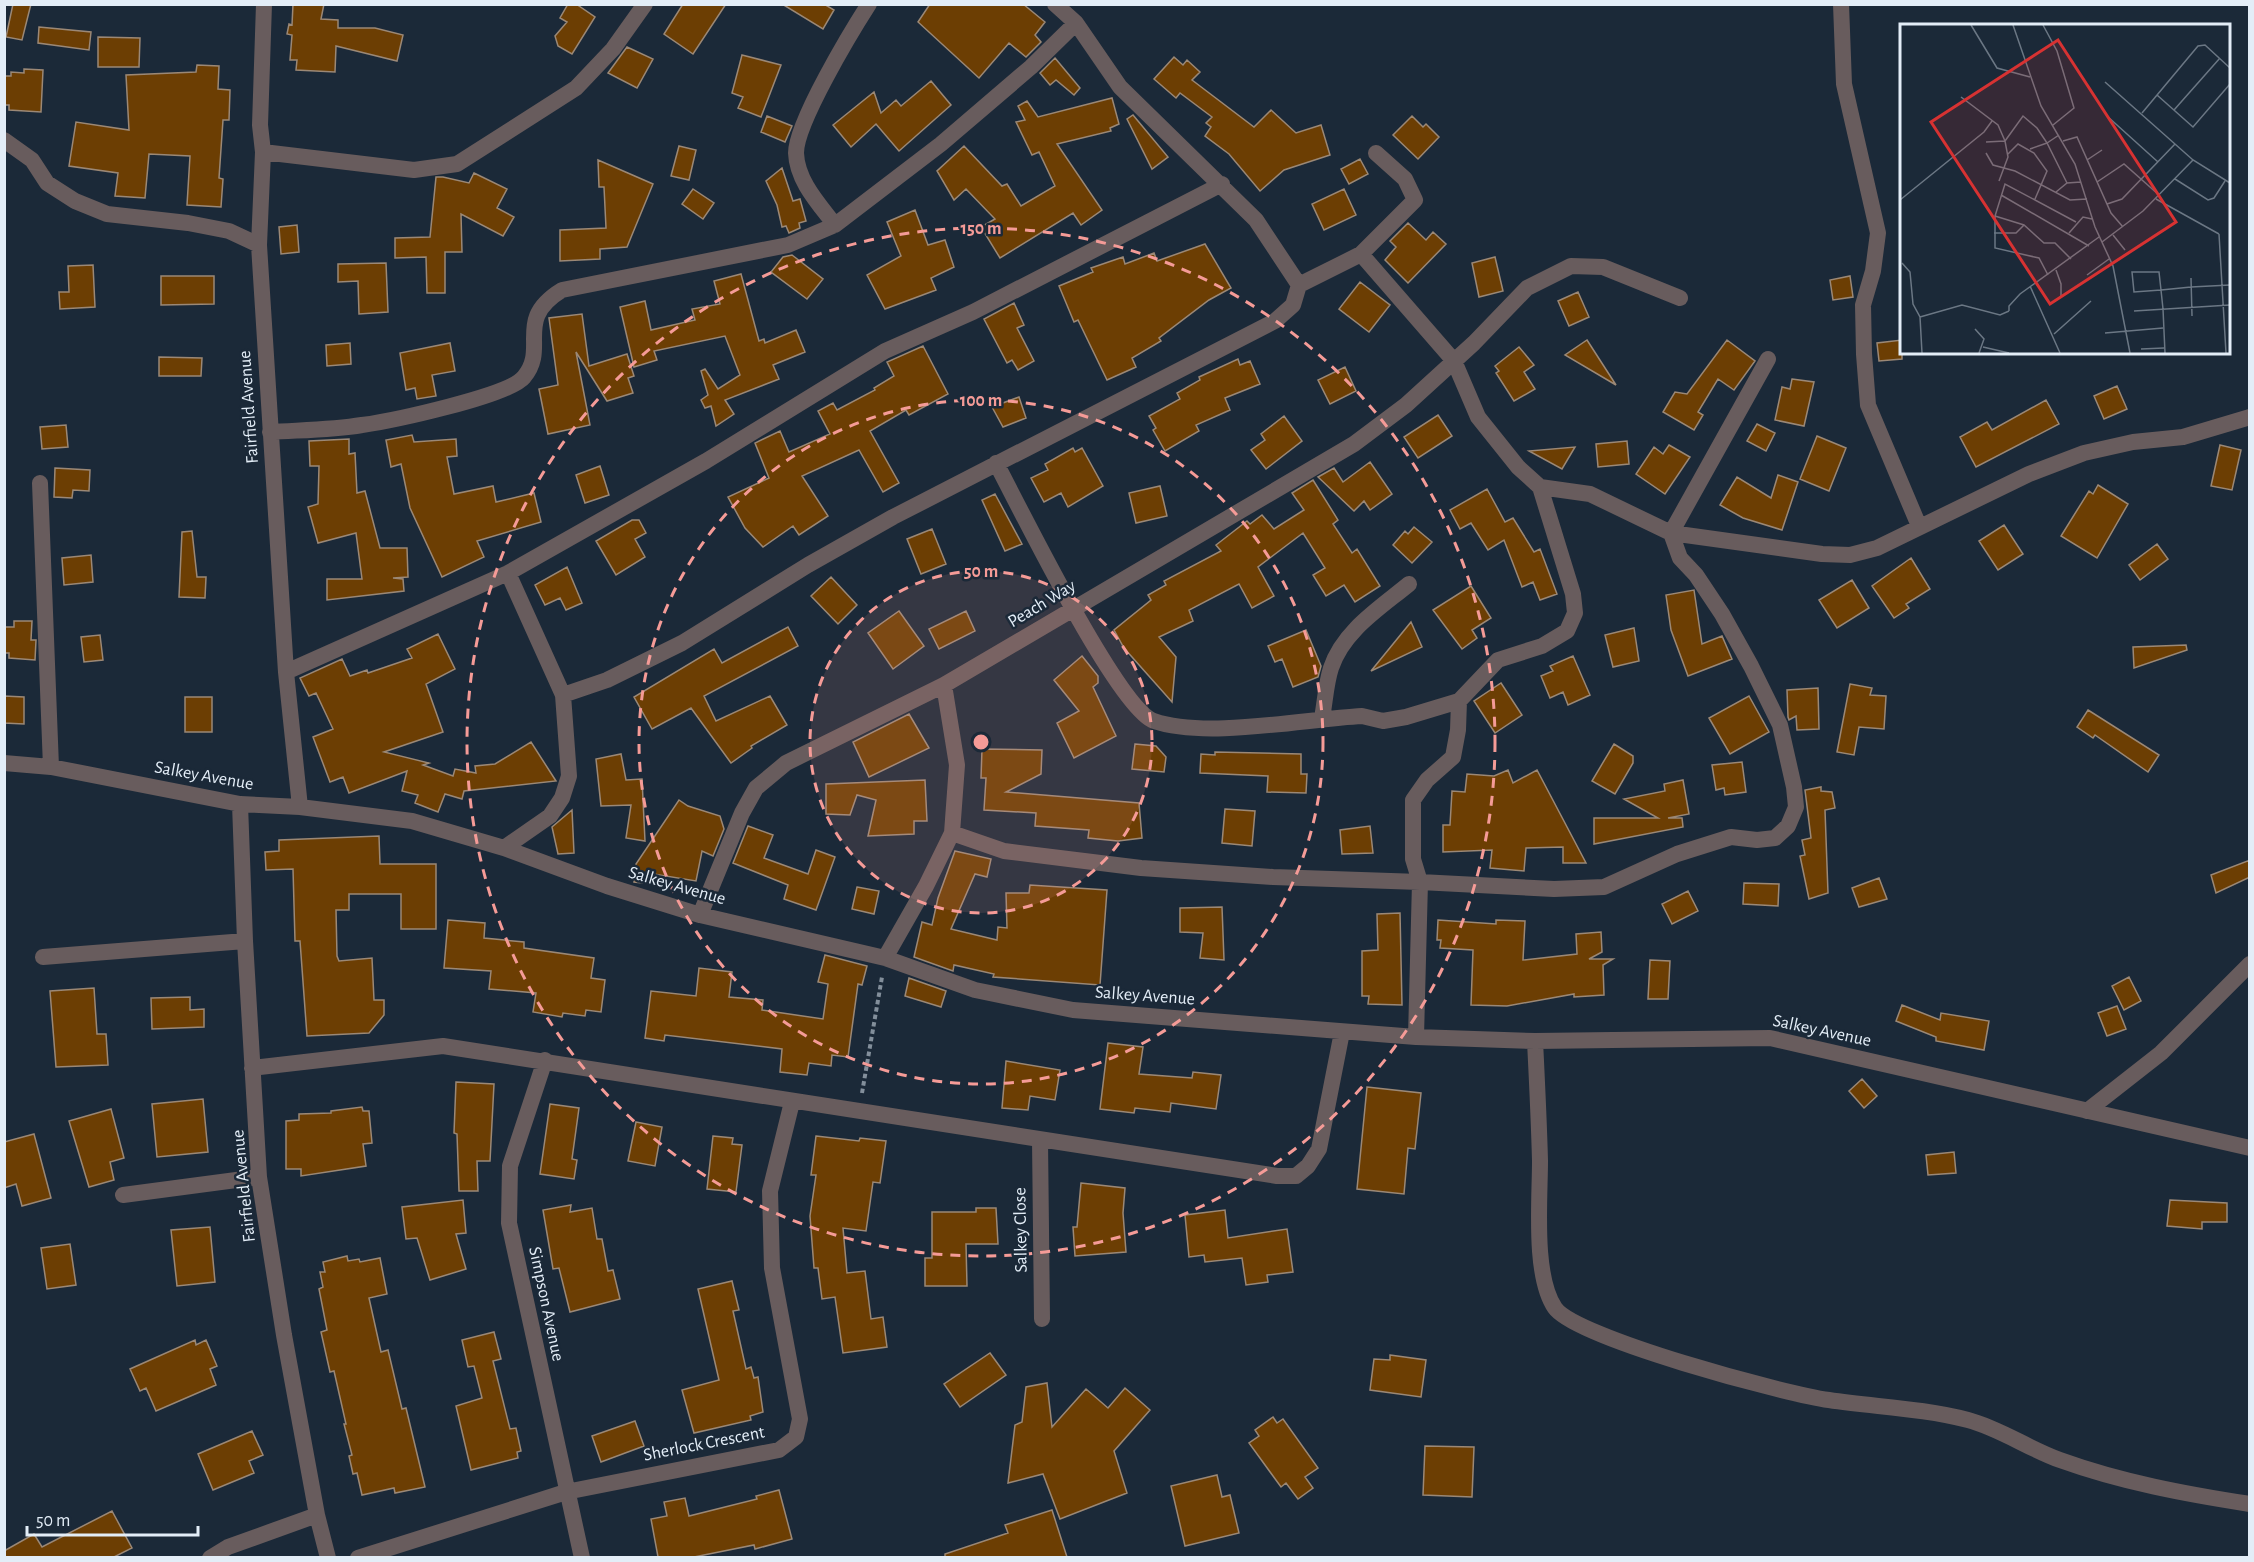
<svg xmlns="http://www.w3.org/2000/svg" width="2254" height="1562" viewBox="0 0 2254 1562" font-family="'Alegreya Sans',sans-serif">
<rect width="100%" height="100%" fill="#1b2938"/>
<!-- building -->
<path fill="#6c3e03" stroke="#9b8876" stroke-width="1.5" d="M13,4H31L22,40L6,37Z
M293,4H324L321,19L338,20V28H375L403,35L397,61L336,46L335,72L296,70L297,60H290L292,35L287,34L289,24L292,25Z
M568,4H576L595,17L572,54L558,46L555,36L567,22L560,18Z
M683,4H726L693,54L664,34Z
M782,4H824L834,10L823,29Z
M930,4H1023L1045,22L1035,35L1041,42L1026,57L1009,43L979,78L918,22Z
M39,27L91,32L89,50L38,43Z
M98,37L140,38L139,67H98Z
M627,47L653,59L637,88L608,73Z
M742,55L781,65L761,117L738,108L743,97L732,93Z
M1174,57L1183,65L1187,60L1200,72L1192,80L1254,127L1271,110L1296,133L1321,125L1330,155L1284,170L1260,191L1229,154L1205,136L1211,127L1206,123L1212,117L1180,93L1176,98L1154,79Z
M1055,58L1080,88L1074,95L1056,80L1050,85L1040,73Z
M197,65L219,66L218,89L230,90L229,120H223L219,178L223,179L221,207L187,205L190,156L149,154L145,198L115,196L118,173L69,166L76,122L129,130L126,75L196,72Z
M24,69L43,70L41,112L9,110V105H4V76H11V72L24,73Z
M931,81L951,105L899,151L876,124L851,147L833,125L874,92L881,113L896,100L901,106Z
M1112,98L1119,124L1110,128L1111,131L1057,144L1102,210L1081,225L1073,213L1000,258L981,227L995,219L966,189L954,200L937,171L964,146L1002,186L1007,184L1021,206L1055,186L1039,152L1032,155L1016,122L1025,120L1018,106L1027,101L1038,117Z
M1133,115L1168,157L1152,169L1127,119Z
M767,116L792,126L785,142L761,132Z
M1412,116L1423,127L1426,124L1439,137L1418,159L1393,135Z
M679,146L696,150L689,180L671,176Z
M1360,159L1368,174L1349,184L1341,169Z
M598,160L653,184L627,247L600,249V259L560,261V230L606,228L604,187H599Z
M782,168L793,201L800,199L806,221L799,223L800,228L789,233L786,226L782,227L777,205L766,181Z
M474,173L507,189L497,208L514,217L503,236L461,214L462,252H445V293H427L426,257L395,258V238L430,237L436,177H443L469,183Z
M693,189L714,203L703,219L682,204Z
M1344,189L1356,215L1324,230L1312,204Z
M915,210L928,245L945,240L954,267L931,278L936,290L885,309L867,275L901,256L887,222Z
M1408,223L1426,240L1433,232L1446,244L1408,283L1385,260L1396,247L1390,241Z
M297,225L299,252L281,254L279,227Z
M1205,244L1231,288L1209,300L1159,338L1161,341L1132,358L1136,367L1107,380L1078,320L1074,322L1059,286L1093,272L1091,268L1123,257L1125,264L1154,253L1157,261Z
M792,255L823,279L807,299L771,272L783,257Z
M1495,257L1503,291L1479,297L1472,263Z
M386,263L388,312L359,314L358,281L338,282V264Z
M93,265L95,307L60,309L59,292H69L68,266Z
M741,274L759,341L764,339L765,343L796,330L805,352L773,365L779,379L725,400L734,414L716,426L711,406L705,408L701,400L708,395L701,371L705,369L718,389L740,375L725,336L654,351L657,360L634,367L620,307L645,301L651,330L695,320L692,309L720,304L714,281Z
M161,276H214V304L161,305Z
M1850,276L1853,297L1833,300L1830,280Z
M1360,282L1390,305L1369,332L1339,309Z
M1578,292L1589,317L1569,326L1558,301Z
M1014,303L1024,325L1017,328L1034,361L1018,370L1012,360L1007,363L984,319Z
M582,314L589,366L627,354L634,376L628,378L633,393L607,401L576,352L590,425L548,434L539,389L558,385L549,318Z
M1587,340L1616,385L1565,355Z
M1727,340L1755,361L1734,390L1718,379L1698,412L1703,415L1694,430L1663,412L1675,392L1687,394Z
M1902,340V359L1879,361L1877,343Z
M350,343L351,364L327,366L326,345Z
M450,343L455,371L432,375L436,396L417,399L415,388L406,390L400,353Z
M923,346L948,394L909,415L906,410L870,431L899,483L883,492L859,450L802,476L828,516L799,535L793,526L763,547L745,528L728,497L769,478L755,443L780,431L789,452L830,434L818,411L833,403L837,410L875,390L874,388L894,376L887,362Z
M1519,347L1534,365L1524,372L1535,389L1514,401L1496,373L1499,371L1495,366Z
M159,357L202,358L201,376H159Z
M1238,359L1240,365L1250,361L1260,384L1225,398L1230,410L1196,425L1199,431L1165,451L1153,430L1156,428L1149,416L1180,399L1177,393L1200,380L1199,377Z
M1345,367L1356,391L1330,404L1318,380Z
M1792,379L1814,382L1804,426L1775,420L1782,387L1790,389Z
M2117,386L2127,409L2104,419L2094,396Z
M1019,397L1026,418L1003,427L992,407Z
M2046,400L2059,424L1976,467L1960,437L1987,422L1992,430Z
M1438,415L1452,436L1418,458L1404,437Z
M1284,416L1302,441L1266,469L1251,450L1265,440L1261,434Z
M1757,424L1775,433L1766,451L1747,441Z
M66,425L68,447L42,449L40,427Z
M412,435L414,442L456,439L457,456L447,457L454,494L493,486L496,502L534,493L541,522L477,541L484,557L442,577L410,508L401,464L391,467L386,440Z
M1817,436L1846,448L1829,491L1800,479Z
M349,439V454L355,453L357,493L365,491L380,548H407L408,577L393,578L403,579L404,591L327,600V579H362L356,533L318,543L308,507L318,504L319,466H310L309,441Z
M1627,441L1629,464L1598,467L1596,444Z
M1669,445L1690,457L1665,494L1636,474L1654,447L1663,454Z
M2220,445L2241,450L2232,490L2211,486Z
M1575,447L1562,469L1529,451Z
M1073,448L1075,452L1082,448L1103,486L1068,507L1061,493L1044,502L1031,478L1048,470L1045,464Z
M1370,462L1392,494L1370,510L1364,501L1354,511L1318,477L1334,468L1343,482Z
M600,466L609,495L585,503L576,475Z
M55,468L90,470L89,491L73,490L72,498L54,497Z
M1778,475L1798,482L1782,530L1743,518L1720,505L1737,477L1771,498Z
M1313,480L1338,520L1333,524L1352,553L1357,549L1380,586L1355,602L1344,585L1326,596L1313,575L1325,568L1303,533L1258,567L1274,596L1252,608L1239,584L1189,610L1193,621L1159,637L1176,657L1172,702L1124,648L1114,630L1151,600L1148,595L1166,585L1164,581L1221,551L1216,545L1247,521L1250,524L1262,515L1274,529L1304,510L1292,493Z
M2098,485L2128,504L2097,558L2061,536L2089,491L2093,494Z
M1160,486L1167,516L1136,523L1129,493Z
M1487,489L1505,522L1513,518L1534,552L1540,549L1557,594L1540,600L1533,582L1522,587L1504,540L1488,550L1471,523L1460,529L1450,510Z
M995,494L1022,544L1005,551L982,500Z
M632,520H639L646,533L635,539L645,557L616,575L596,541Z
M2004,525L2023,554L1998,570L1979,541Z
M1414,527L1432,542L1412,563L1393,545L1405,531L1408,534Z
M932,529L946,564L921,574L907,539Z
M192,531L197,577H206L205,598L179,597L182,532Z
M2157,544L2168,559L2140,580L2129,565Z
M91,555L93,582L64,585L62,558Z
M1911,558L1930,589L1906,604L1909,608L1894,618L1872,586Z
M567,567L582,603L566,610L560,598L545,605L535,585Z
M831,577L857,605L838,624L811,596Z
M1852,580L1869,608L1837,628L1819,600Z
M1471,586L1491,618L1472,630L1477,638L1462,649L1433,610Z
M1694,590L1702,644L1722,636L1732,659L1688,676L1671,630L1666,595Z
M899,611L924,646L893,669L868,633Z
M966,611L975,631L939,649L929,629Z
M14,621H32L31,640H36L35,660L9,658V653H4V627H14Z
M1411,622L1422,647L1371,671Z
M788,627L798,646L704,696L716,721L770,696L787,725L751,746L752,748L731,763L691,708L652,729L634,697L714,649L722,663Z
M1634,628L1639,661L1613,667L1605,635Z
M1306,630L1321,666L1318,677L1293,687L1282,659L1275,662L1268,646Z
M438,634L455,669L426,684L443,732L384,752L429,763L423,765L453,776L455,769L476,773L475,766L495,764L531,742L556,781L464,791L462,799L445,794L438,812L415,803L418,795L402,791L407,771L349,793L343,777L330,782L313,737L333,729L316,693L309,696L300,678L342,659L350,676L367,670L368,673L412,658L407,649Z
M100,635L103,660L84,662L81,637Z
M2186,645L2187,650L2134,668L2133,647Z
M1082,656L1098,676V683L1093,687L1116,736L1074,758L1057,723L1079,711L1054,680Z
M1573,656L1590,695L1568,705L1563,692L1550,698L1541,676L1553,671L1550,666Z
M1501,683L1522,715L1495,733L1474,701Z
M1850,684L1872,688L1870,695L1886,696L1884,729L1859,727L1854,755L1837,752Z
M1818,688L1819,729L1797,730L1796,716L1789,720L1788,717L1787,690Z
M4,696L24,697V724L4,723Z
M1749,696L1769,732L1730,754L1709,718Z
M185,697H212V732H185Z
M2088,710L2159,755L2148,772L2095,735L2093,738L2077,727Z
M909,714L929,748L869,777L853,742Z
M1135,744L1156,746L1166,757L1164,772L1132,769Z
M1614,744L1633,756V763L1615,794L1592,781Z
M982,749L1042,750L1041,774L1006,792L1139,803L1142,838L1118,841L1088,838L1089,830L1035,826L1036,813L984,810L986,778H981Z
M1215,752L1301,754V774H1307L1306,793L1267,792L1268,776L1200,773L1201,754L1215,755Z
M621,754L626,780L642,779L645,841L626,838L631,805L601,806L596,759Z
M1742,762L1746,792L1725,795L1724,788L1716,790L1712,765Z
M1508,770L1513,783L1537,770L1586,863H1563V847L1526,848L1524,871L1490,868L1492,850L1443,852V825H1450L1452,791L1465,792L1467,774L1494,776Z
M925,780L927,821H914V834L868,836L876,800L857,795L850,815L826,814V784Z
M1683,780L1689,814L1668,818H1682L1683,827L1594,844V818H1658L1624,799L1665,791L1664,784Z
M1821,787V791L1832,792L1835,808L1825,810L1828,893L1809,899L1800,856L1805,855L1802,840L1811,838L1805,790Z
M679,800L688,806L720,816L724,829L713,856L702,851L696,881L654,874L653,884L634,882L636,864Z
M1225,809L1255,811L1252,846L1222,843Z
M572,810L574,853L558,854L552,827Z
M748,826L773,835L764,858L808,874L816,850L835,857L816,910L784,899L788,885L733,863Z
M1370,826L1373,853L1342,854L1340,830Z
M379,836L380,864H436V929H401V894H349V910H336L337,956L339,961L372,958L374,1000H384V1015L369,1033L307,1036L300,941H295L293,869L266,870L265,852L279,851V840Z
M955,851L991,859L987,877L975,874L951,929L997,940L998,927L1007,928L1006,893H1029L1030,885L1107,890L1100,985L993,977L994,974L954,965L953,971L914,957L922,922L932,925L938,898Z
M2250,860V877L2216,893L2211,875Z
M1879,878L1887,899L1859,907L1852,888Z
M1744,883L1779,884L1778,906L1743,904Z
M857,887L879,891L874,914L852,909Z
M1688,891L1698,911L1672,924L1662,904Z
M1222,907L1224,960L1200,958L1203,933L1180,932V908Z
M1400,913L1402,1005L1368,1004L1369,996H1362V951L1378,950L1377,914Z
M448,920L485,923L484,938L524,942V948L594,958L591,978L605,980L601,1012L586,1010L585,1016L563,1013L562,1017L533,1012L536,993L489,989L491,971L444,968Z
M1438,920L1496,924V920L1525,921L1523,960L1577,954L1576,934L1601,932L1602,952L1589,959H1613L1603,965L1604,995L1574,997V994L1507,1006L1471,1005L1473,950L1440,948L1441,940H1437Z
M825,955L867,966L862,985L858,984L848,1057L832,1055L831,1066L809,1063L807,1075L780,1072L782,1049L665,1035L664,1041L645,1038L651,991L696,996L699,968L732,972L729,997L763,1000L762,1010L823,1019L828,984L818,982Z
M1650,960L1670,961L1668,999H1648Z
M2129,977L2141,1001L2124,1010L2112,986Z
M909,978L946,991L941,1007L905,996Z
M94,988L97,1034H106L108,1065L56,1067L50,991Z
M190,997V1010L204,1009V1027L152,1029L151,998Z
M1902,1005L1940,1020L1941,1013L1989,1021L1984,1050L1936,1041V1037L1896,1021Z
M2117,1006L2126,1029L2107,1036L2098,1013Z
M1108,1043L1143,1047L1139,1074L1192,1078L1193,1072L1221,1075L1216,1109L1171,1103L1170,1112L1135,1108L1134,1113L1100,1109Z
M1006,1061L1060,1070L1055,1100L1030,1096L1028,1110L1002,1108Z
M1862,1079L1877,1096L1864,1108L1849,1091Z
M456,1082L494,1084L490,1161H477L478,1191H459L457,1134L454,1133Z
M1367,1087L1421,1093L1415,1149L1408,1148L1404,1194L1357,1189Z
M203,1099L208,1152L157,1157L152,1104Z
M550,1104L579,1108L572,1159L577,1160L574,1179L540,1174Z
M362,1107L363,1111H369L372,1143L363,1144L366,1166L301,1176V1169H286V1121L299,1120V1114L331,1113V1111Z
M111,1109L124,1158L110,1162L114,1180L89,1187L69,1121Z
M636,1122L662,1127L655,1166L628,1161Z
M34,1134L51,1198L22,1206L16,1184L4,1188V1142Z
M713,1136L733,1138L732,1144L742,1145L736,1192L707,1189Z
M816,1136L859,1141L860,1138L886,1141L880,1183L873,1182L866,1231L843,1228L847,1273L865,1271L871,1319L883,1317L887,1347L843,1353L835,1297L822,1299L818,1268H814L810,1216L816,1175H811Z
M1954,1152L1956,1173L1928,1175L1926,1155Z
M1081,1183L1125,1188L1123,1213L1126,1252L1075,1256L1073,1227H1077Z
M463,1200L466,1233L456,1234L466,1269L430,1280L417,1238L406,1239L402,1207Z
M2170,1200L2227,1203V1222H2202V1229L2167,1226Z
M571,1205L570,1212L592,1208L597,1239H602L608,1271L613,1270L620,1299L570,1312L559,1268L553,1269L543,1210Z
M976,1208H996L998,1244H966L967,1286H925V1258H932V1212H976Z
M1225,1210L1228,1238L1287,1229L1293,1272L1267,1275L1268,1282L1246,1285L1242,1258L1205,1262L1204,1255L1189,1257L1185,1215Z
M210,1227L215,1282L177,1286L171,1230Z
M70,1244L76,1285L47,1289L41,1248Z
M347,1256L348,1261L359,1259L360,1262L380,1258L387,1294L369,1298L381,1352L388,1350L402,1409L406,1408L425,1487L395,1493L394,1488L362,1495L357,1473L353,1474L349,1456L352,1455L344,1424H346L334,1371L330,1372L321,1332L327,1330L319,1289L323,1287L320,1272H325L323,1262Z
M732,1281L739,1310L733,1311L746,1369L751,1367L754,1378L758,1377L763,1412L750,1416L751,1420L694,1433L682,1390L719,1380L698,1289Z
M494,1332L501,1359L493,1361L510,1429L516,1428L521,1451L517,1452L518,1458L471,1470L456,1406L482,1398L474,1366L468,1367L462,1340Z
M195,1340L196,1345L206,1340L217,1366L210,1369L216,1385L156,1411L146,1388L140,1391L130,1369Z
M990,1353L1006,1375L960,1407L944,1384Z
M1390,1355L1426,1360L1421,1397L1370,1390L1374,1359L1390,1360Z
M1047,1383L1052,1427L1086,1389L1108,1408L1125,1388L1150,1410L1114,1451L1127,1493L1060,1519L1043,1474L1008,1483L1015,1425L1022,1422L1026,1387Z
M1273,1417L1277,1423L1283,1419L1318,1468L1305,1477L1313,1488L1298,1499L1286,1483L1281,1487L1249,1443L1259,1436L1255,1430Z
M635,1421L644,1446L601,1462L592,1436Z
M252,1431L263,1455L249,1461L254,1473L213,1490L198,1454Z
M1425,1446L1474,1447L1472,1497L1423,1495Z
M1217,1475L1222,1497L1230,1495L1239,1533L1185,1546L1171,1486Z
M779,1490L792,1539L755,1549L754,1545L694,1557H658L651,1519L667,1516L664,1502L685,1498L689,1516L757,1499L756,1496Z
M1052,1510L1067,1557H945V1554L1008,1533L1005,1525Z
M112,1511L132,1548L114,1557H4V1551L34,1534L42,1547Z"/>
<g fill="none" stroke-linecap="round" stroke-linejoin="round">
<!-- path -->
<path stroke="#838f9b" stroke-width="4" stroke-dasharray="4.5 3" stroke-linecap="butt" d="M862,1093L882,977"/>
<!-- minor -->
<path stroke="#685c5d" stroke-width="16" d="M264,4L260,125L263,152L259,245L286,672L300,807
M1841,4L1844,84L1878,233L1873,271L1863,305L1864,354L1868,405L1919,526
M4,140L32,160L47,183L75,201L107,214L188,223L229,231L259,245
M263,152L414,170L457,164L576,88L613,49L645,4
M835,225C819,204 797,181 796,153C796,123 851,32 869,4
M1361,254L1454,361L1478,417L1518,467L1540,487L1590,494L1671,533L1822,554L1850,555L1877,548L2029,474L2084,453L2133,442L2183,437L2250,417
M1299,285L1361,254L1415,200L1405,179L1376,153
M270,432C301,430 332,430 362,425C391,421 509,396 524,377C549,347 513,320 562,290L788,245L835,225L941,144L1031,67L1076,23
M996,463C1019,506 1118,709 1154,721C1206,739 1304,719 1362,716L1383,721L1406,717L1459,701L1498,660L1542,646L1567,631L1575,613L1573,594L1540,487
M40,483L51,767
M286,672L508,573L706,461L885,351L973,312L1222,184
M563,695L607,680L682,643L808,565L893,517L1275,321L1293,305L1299,285L1256,220L1120,87L1076,23L1055,4
M1322,718C1325,702 1326,683 1331,668C1343,631 1380,608 1409,584
M4,763L51,767L240,804L300,807L412,821L504,848L607,886L700,915L885,958L975,990L1073,1010L1416,1037L1535,1041L1770,1038L2250,1148
M240,804L245,941L259,1177L284,1335L317,1515L328,1558
M952,833L1004,851L1141,868L1273,877L1420,882L1413,859V800L1427,780L1453,757L1458,730L1459,701
M504,848L550,816L562,798L569,776L563,695L508,573
M700,915L742,813L756,788L786,763L944,685L1354,444L1406,405L1474,343L1527,288L1571,266L1603,267L1680,298
M43,957L245,941
M885,958L926,886L952,833L957,765L944,685
M1416,1037L1420,882L1554,889L1604,887L1677,854L1731,837L1757,840L1775,838L1788,826L1796,807L1794,787L1780,725L1751,666L1722,614L1696,575L1680,558L1671,533L1768,359
M1535,1041C1537,1081 1539,1121 1540,1161C1540,1200 1533,1276 1555,1308C1576,1338 1785,1394 1829,1400C1875,1407 1922,1408 1968,1420C1999,1428 2029,1449 2060,1460C2121,1482 2185,1494 2250,1504
M545,1060L510,1166L509,1223L582,1558
M252,1068L443,1046L1277,1176H1296L1308,1166L1319,1149L1342,1032
M2087,1111L2161,1053L2250,964
M1040,1140L1042,1319
M123,1195L259,1177
M210,1558L228,1547L317,1515
M358,1558L566,1492L779,1450L796,1437L800,1419L772,1268L770,1191L792,1102"/>
</g>
<!-- distance rings -->
<circle cx="981" cy="742" r="171" fill="#f59b97" fill-opacity=".12"/>
<g fill="none" stroke="#f59b97" stroke-width="3" stroke-dasharray="10 8">
<circle cx="981" cy="742" r="171"/>
<circle cx="981" cy="742" r="342"/>
<circle cx="981" cy="742" r="514"/>
</g>
<g text-anchor="middle" dominant-baseline="central" stroke-width="5" stroke-linejoin="round" paint-order="stroke">
<!-- street labels -->
<g font-size="18" fill="#e3edf7" stroke="#1b2938">
<text transform="translate(249 407) rotate(-94)">Fairfield Avenue</text>
<text transform="translate(1042 604) rotate(-31)">Peach Way</text>
<text transform="translate(204 776) rotate(10)">Salkey Avenue</text>
<text transform="translate(677 886) rotate(16)">Salkey Avenue</text>
<text transform="translate(1145 996) rotate(4)">Salkey Avenue</text>
<text transform="translate(1822 1031) rotate(12)">Salkey Avenue</text>
<text transform="translate(244 1186) rotate(-96)">Fairfield Avenue</text>
<text transform="translate(1021 1230) rotate(-91)">Salkey Close</text>
<text transform="translate(546 1304) rotate(78)">Simpson Avenue</text>
<text transform="translate(704 1444) rotate(-11)">Sherlock Crescent</text>
</g>
</g>
<!-- overview -->
<g transform="translate(1900 24)">
<rect width="330" height="330" fill="#1b2938"/>
<path fill="none" stroke="#6b7784" stroke-width="1.5" d="M71,1L97,44L130,53M113,1L141,82L175,140L195,203L213,242L230,329M143,1L157,27L174,84L153,101M205,58L293,136L330,159M257,71L293,103L330,60M61,73L98,101L105,117L108,133L99,157M274,86L320,34M242,89L298,22L305,21L330,44M207,92L258,138M105,117L123,92L137,104L147,119L159,111M163,117L177,113L211,189L223,203M86,118L105,117M130,125L147,119L167,159M86,129L93,141L115,147L170,176L187,175M108,130L118,120L134,129L147,147L135,175M187,136L202,126M275,155L308,176L314,174L325,157M197,158L224,140L259,171M156,168L167,159L181,158M101,171L189,222M256,175L319,210M0,176L84,108L92,97M207,180L222,175L275,120M95,192L124,201L144,219H155L171,235M94,209H116L124,201M169,209L183,193L192,195M319,210L326,329M213,211L225,226M202,218L243,187L293,136M2,239L10,248L13,280L20,293L22,329M156,246L161,260V274M148,251L139,234L95,224V192L105,160L176,198M187,251L209,235M291,254L292,292M130,262L160,329M109,287V282L120,270L199,213M234,287L330,281M20,293L62,281L100,291L109,287M75,305L84,315L79,329M205,309L263,304M154,310L191,277M83,323L109,329M241,325L264,324M265,329L263,285L261,266L259,248H232L234,268L261,266L291,263L330,261"/>
<path fill="#d73232" fill-opacity="0.15" stroke="#d73232" stroke-width="3" d="M158,16L276,198L150,280L31,98Z"/>
<rect width="330" height="330" fill="none" stroke="#e3edf7" stroke-width="3"/>
</g>
<circle cx="981" cy="742" r="9" fill="#f59b97" stroke="#1b2938" stroke-width="3"/>
<g font-size="18" text-anchor="middle" font-weight="bold" fill="#f59b97" stroke="#1b2938" stroke-width="5" stroke-linejoin="round" paint-order="stroke">
<text x="981" y="234">150 m</text>
<text x="981" y="406">100 m</text>
<text x="981" y="577">50 m</text>
</g>
<!-- border -->
<rect width="2254" height="1562" fill="none" stroke="#e3edf7" stroke-width="12"/>
<!-- scale -->
<path d="M27 1526v9h171v-9" fill="none" stroke="#e3edf7" stroke-width="3"/>
<text x="36" y="1526" font-size="18" fill="#e3edf7" stroke="#1b2938" stroke-width="4.5" paint-order="stroke">50 m</text>
</svg>
